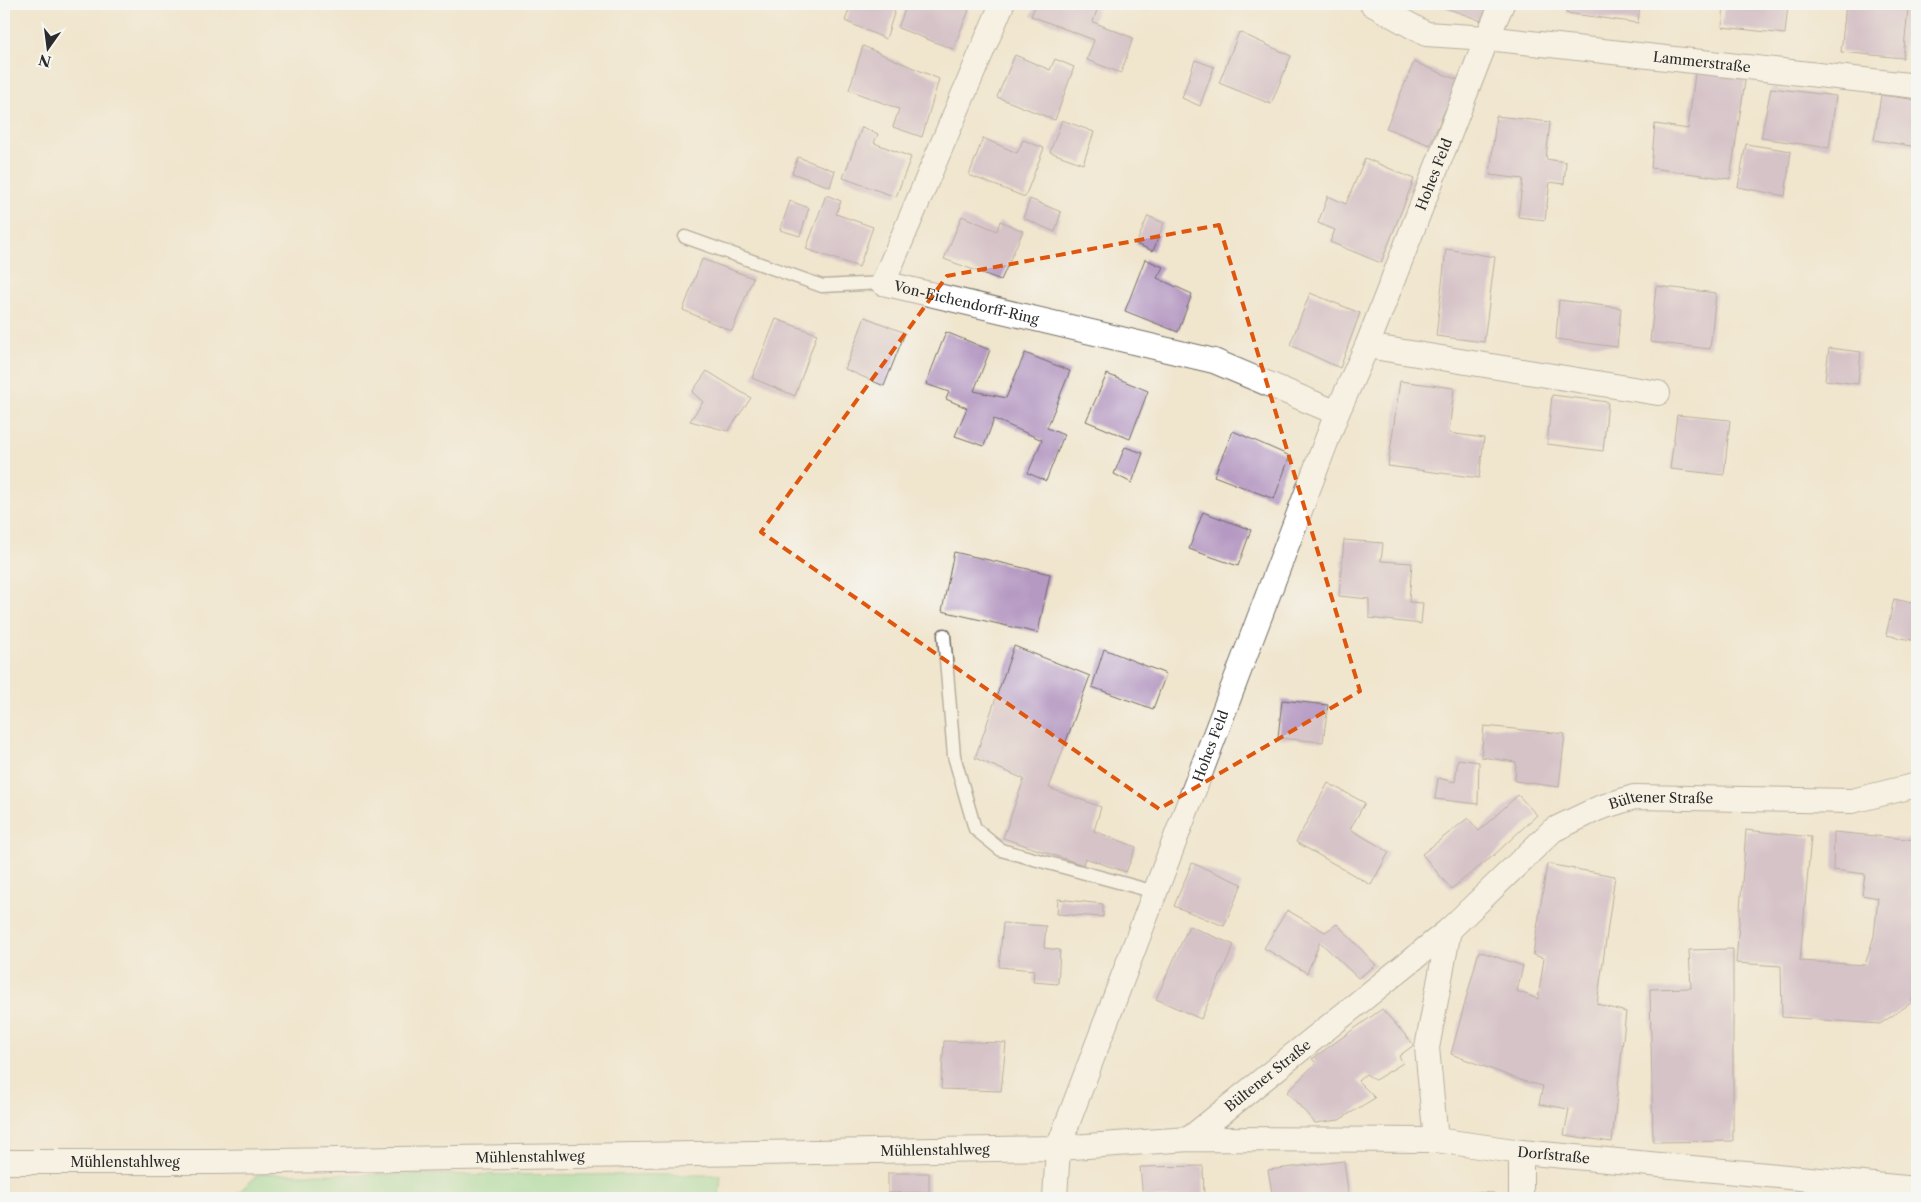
<svg xmlns="http://www.w3.org/2000/svg" width="1921" height="1202" viewBox="0 0 1921 1202" font-family="'Libre Caslon Text',serif">
<rect width="100%" height="100%" fill="#f6f6f2"/>
<filter id="ink" filterUnits="userSpaceOnUse"><feTurbulence type="fractalNoise" baseFrequency=".02" numOctaves="2"/><feDisplacementMap in="SourceGraphic" scale="10" xChannelSelector="R" yChannelSelector="G"/><feConvolveMatrix kernelMatrix="1 2 1 2 8 2 1 2 1" color-interpolation-filters="sRGB"/></filter>
<filter id="wash" filterUnits="userSpaceOnUse"><feTurbulence type="fractalNoise" baseFrequency=".0096" numOctaves="4" result="noise"/><feDisplacementMap in="SourceGraphic" scale="20" xChannelSelector="R" yChannelSelector="G"/><feGaussianBlur stdDeviation="1.12" result="paint"/><feColorMatrix in="noise" values="0 0 0 0 0 0 0 0 0 0 0 0 0 0 0 0 0 1.4 0 .05"/><feComposite in="paint" operator="in"/></filter>
<g filter="url(#wash)">
<rect width="100%" height="100%" fill="#f0e5cd"/>
<!-- green -->
<path fill="#8fdb99" stroke="#5d8362" d="M259,1174L721,1175L719,1198H232Z"/>
<g id="blocks">
<!-- building -->
<path fill="#b599c2" d="M851,4H897L886,39L845,21Z
M907,4H955L969,10L953,49L898,28Z
M1036,4H1099L1093,22L1133,38L1121,73L1087,60L1094,40L1031,16Z
M1435,4H1489L1482,21Z
M1567,4H1640L1638,23L1566,13Z
M1724,4H1788L1785,34L1722,27Z
M1846,4L1908,9L1903,58L1841,52Z
M1239,32L1291,56L1271,104L1219,83Z
M863,46L939,79L922,137L893,127L899,109L849,90Z
M1015,55L1050,70L1055,59L1074,67L1055,120L997,97Z
M1195,60L1214,67L1200,106L1182,98Z
M1414,62L1458,80L1452,112L1445,110L1430,145L1386,128Z
M1696,66L1746,75L1730,179L1651,168L1655,124L1688,129Z
M1771,88L1836,96L1829,148L1761,138Z
M1881,95L1917,100V147L1874,140Z
M1496,116L1550,122L1546,159L1566,162L1564,184L1550,182L1545,220L1518,217L1523,179L1490,175Z
M1062,120L1094,132L1083,164L1050,152Z
M862,127L878,134L874,143L911,157L896,197L843,178Z
M983,138L1017,153L1023,140L1044,148L1025,197L969,175Z
M1746,144L1791,151L1785,196L1738,187Z
M798,157L835,171L830,187L792,173Z
M1365,158L1414,179L1381,263L1330,242L1335,230L1318,223L1328,196L1346,204Z
M826,195L841,201L836,214L873,227L859,267L806,249Z
M1030,199L1061,212L1055,232L1023,218Z
M790,201L809,208L800,236L780,230Z
M962,216L997,231L1000,221L1023,231L1001,280L944,259Z
M1148,216L1164,223L1153,251L1136,244Z
M1446,249L1495,257L1484,342L1436,336Z
M702,259L753,278L732,331L683,310Z
M1145,259L1163,267L1157,278L1192,294L1178,332L1125,311Z
M1656,286L1716,293L1710,349L1650,342Z
M1310,293L1360,313L1340,368L1290,345Z
M1559,300L1621,308L1617,347L1556,339Z
M865,317L905,333L884,386L845,369Z
M776,319L817,334L795,396L752,378Z
M946,332L990,350L974,391L1006,398L1025,353L1070,371L1047,428L1064,435L1046,481L1028,473L1042,440L994,419L984,446L955,436L967,408L946,399L949,392L926,384Z
M1829,348L1861,352L1858,384L1825,380Z
M707,371L751,398L728,431L690,421L703,402L692,392Z
M1107,374L1148,391L1130,439L1086,421Z
M1400,381L1454,388L1449,433L1484,438L1479,478L1388,466Z
M1552,395L1608,402L1603,451L1547,444Z
M1677,415L1730,420L1724,475L1670,469Z
M1233,431L1290,456L1274,499L1214,476Z
M1125,447L1143,453L1132,483L1114,474Z
M1203,512L1251,530L1238,566L1189,549Z
M1344,540L1383,543L1381,561L1412,563L1409,602L1423,603L1421,624L1369,618V599L1339,596Z
M954,552L1050,574L1038,633L942,611Z
M1894,599L1917,604V641L1886,635Z
M1014,646L1090,676L1049,788L1101,807L1094,831L1136,847L1126,872L1085,858L1083,865L1003,838L1024,779L975,758Z
M1104,649L1166,674L1153,709L1092,687Z
M1282,700L1328,705L1323,742L1278,738Z
M1484,726L1565,734L1559,787L1515,781L1516,762L1481,757Z
M1458,759L1479,762L1478,804L1435,799L1438,778L1455,782Z
M1328,783L1365,803L1350,829L1389,852L1371,885L1296,842Z
M1518,795L1537,815L1493,856L1451,889L1422,854L1468,818L1479,831Z
M1746,830L1811,837L1800,961L1865,965L1874,936L1878,898L1862,895L1865,874L1833,870L1834,832L1917,840V984L1911,1003L1880,1024L1782,1017L1781,966L1736,963Z
M1192,863L1242,884L1224,926L1174,906Z
M1547,864L1615,876L1597,1004L1626,1012L1612,1142L1564,1135L1569,1109L1539,1104L1543,1086L1523,1081L1451,1054L1479,951L1523,966L1517,991L1538,999L1544,958L1533,955Z
M1058,899L1103,904V917L1057,914Z
M1287,910L1325,932L1337,924L1376,965L1358,978L1320,942L1307,973L1264,948Z
M1003,923L1046,926L1044,948L1060,950L1058,984L1033,982L1034,970L999,967Z
M1189,926L1234,945L1201,1019L1156,999Z
M1733,949V1141L1653,1142L1650,989L1691,988L1689,950Z
M1382,1009L1414,1045L1399,1056L1403,1063L1375,1080L1366,1074L1358,1081L1375,1098L1339,1120L1315,1123L1287,1092L1316,1063L1312,1059Z
M944,1041L1006,1043L1001,1091L941,1089Z
M1344,1161L1349,1198H1273L1268,1170Z
M1203,1166L1204,1198H1143L1140,1167Z
M888,1173H929V1192L888,1193Z
M1464,1192L1494,1193L1495,1198H1464Z"/>
</g>
</g>
<g filter="url(#ink)">
<use href="#blocks" fill-opacity="0" stroke="#706c64" stroke-width="1"/>
<g fill="none" stroke-linecap="round" stroke-linejoin="round">
<defs>
<path id="service" d="M685,237L822,286L883,283
M944,635L954,756L975,829L1001,850L1155,892"/>
<g id="minor">
<path id="s1" d="M1002,4L883,283L1214,361L1337,413"/>
<path id="s2" d="M1372,4L1426,34L1487,38L1917,86"/>
<path d="M1367,346L1658,393"/>
<path id="s3" d="M1189,1139L1449,930L1553,830L1599,808L1634,797L1852,801L1917,785"/>
<path d="M1436,1140L1427,1048L1449,930"/>
<path id="s4" d="M4,1162H214L1058,1148L1189,1139L1436,1140L1521,1152L1917,1189"/>
<path id="s5" d="M1055,1198L1058,1148L1337,413L1367,346L1487,38L1502,4"/>
<path d="M1521,1198V1152"/>
</g>
</defs>
<!-- service casing -->
<use href="#service" stroke="#706c64" stroke-width="15"/>
<!-- minor casing -->
<use href="#minor" stroke="#706c64" stroke-width="26"/>
<!-- service -->
<use href="#service" stroke="#fff" stroke-width="12"/>
<!-- minor -->
<use href="#minor" stroke="#fff" stroke-width="24"/>
</g>
</g>
<!-- marked area -->
<path d="M0 0H1921V1202H0ZM1219,225L1360,691L1159,809L761,532L947,276Z" fill="#f0e5cd" fill-opacity=".55" fill-rule="evenodd"/>
<path fill="none" stroke="#df570e" stroke-width="4" stroke-dasharray="10 6" stroke-linejoin="round" d="M1219,225L1360,691L1159,809L761,532L947,276Z"/>
<g text-anchor="middle" dominant-baseline="central" stroke-width="4" stroke-linejoin="round" paint-order="stroke">
<!-- street labels -->
<g font-size="14" fill="#2b2b2b" stroke="#f6f6f2">
<text stroke="none"><textPath href="#s2" startOffset="339">Lammerstraße</textPath></text>
<text stroke="none"><textPath href="#s5" startOffset="1094">Hohes Feld</textPath></text>
<text stroke="none"><textPath href="#s1" startOffset="389">Von-Eichendorff-Ring</textPath></text>
<text stroke="none"><textPath href="#s5" startOffset="480">Hohes Feld</textPath></text>
<text stroke="none"><textPath href="#s3" startOffset="592">Bültener Straße</textPath></text>
<text stroke="none"><textPath href="#s3" startOffset="101">Bültener Straße</textPath></text>
<text stroke="none"><textPath href="#s4" startOffset="931">Mühlenstahlweg</textPath></text>
<text stroke="none"><textPath href="#s4" startOffset="1551">Dorfstraße</textPath></text>
<text stroke="none"><textPath href="#s4" startOffset="526">Mühlenstahlweg</textPath></text>
<text stroke="none"><textPath href="#s4" startOffset="121">Mühlenstahlweg</textPath></text>
</g>
</g>
<!-- margin -->
<rect width="1921" height="1202" fill="none" stroke="#f6f6f2" stroke-width="20"/>
<!-- north arrow -->
<g transform="translate(48 48) rotate(194)" stroke="#f6f6f2" stroke-width="4" paint-order="stroke">
<path d="M0-4L9 19L0 12L-9 19Z" fill="#2b2b2b"/>
<text y="-8" font-size="14" font-weight="bold" text-anchor="middle" fill="#2b2b2b">N</text>
</g>
</svg>
